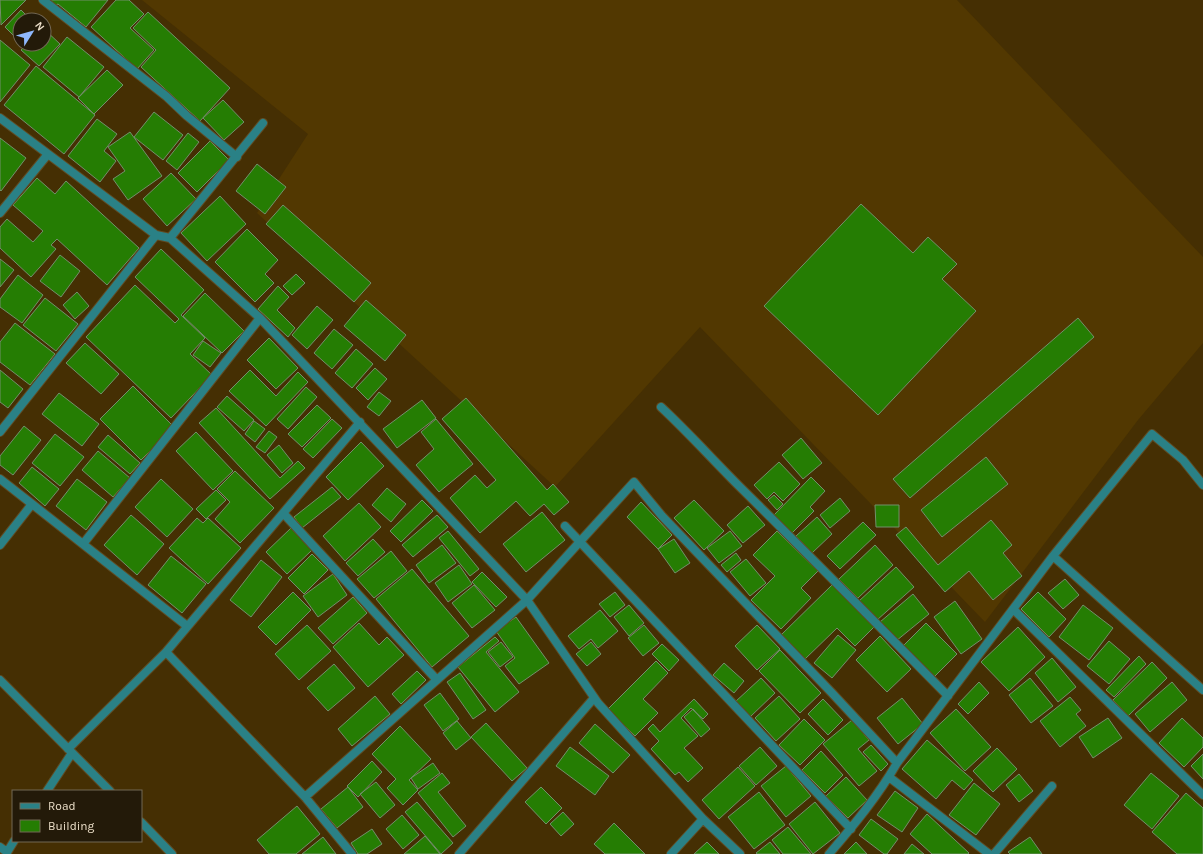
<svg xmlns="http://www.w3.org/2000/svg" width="1203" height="854" viewBox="0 0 1203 854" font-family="Karla,sans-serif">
<rect width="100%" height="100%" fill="#452f03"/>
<!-- built -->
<path fill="#523801" d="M142,0H957L1203,257V343L1138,420L985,622L700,327L555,487L257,213L308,134Z"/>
<!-- building -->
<path fill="#257d03" stroke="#72906b" d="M0,0H26L1,25Z
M50,0H108L86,27L58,4L56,5Z
M116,0H129L144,14L130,28L154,50L137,69L91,27Z
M21,10L31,20H20V42L5,27Z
M148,12L230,88L200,121L141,67L156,50L133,28Z
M44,29L60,44L39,66L21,50L27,44H44Z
M67,37L104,67L79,97L43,67Z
M0,40L30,65L0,102Z
M36,66L95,115L64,154L4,105Z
M107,70L123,85L94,114L78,98Z
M223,100L244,122L224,140L203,118Z
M154,112L183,135L163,160L134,137Z
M97,119L117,134L104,151L116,161L100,182L68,156Z
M130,132L162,176L128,200L113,179L125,171L108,147Z
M188,133L199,142L177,170L166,161Z
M0,138L26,158L1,191L0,190Z
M210,141L229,160L197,192L178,173Z
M257,164L286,187L265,214L236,191Z
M171,173L196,199L167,226L143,199Z
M37,178L55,194L66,181L139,248L107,285L57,239L51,245L56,249L31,277L0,248V227L7,219L33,242L43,231L13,205Z
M220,196L246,224L207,261L181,233Z
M861,204L913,253L928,237L957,264L942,279L976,311L878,415L764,306Z
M283,205L371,283L354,302L266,224Z
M247,229L278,260L265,274L274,283L255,302L215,262Z
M161,249L204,290L181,315L205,338L190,354L212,375L171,418L86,337L135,285L175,323L179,319L135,277Z
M60,255L80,271L61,297L40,281Z
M0,259L14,270L0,287Z
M296,274L305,283L292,295L283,286Z
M18,275L43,295L22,323L0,307V299Z
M278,286L289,297L277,310L295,328L288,337L258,309Z
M77,292L89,306L75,319L63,305Z
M205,293L244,331L222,353L183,316Z
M45,298L78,324L56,351L23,325Z
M366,300L406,335L385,361L344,326Z
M317,306L333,320L307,349L292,335Z
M1078,318L1094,337L910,498L893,479Z
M15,323L55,354L30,385L0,362V342Z
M334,329L353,345L332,369L314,353Z
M269,338L298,368L276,389L247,360Z
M203,341L221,353L210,367L193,355Z
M85,343L119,374L101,394L66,363Z
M356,349L373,364L352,388L335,373Z
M375,368L387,379L368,400L356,388Z
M0,370L23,389L8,408L0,402Z
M250,370L276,396L298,372L308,382L266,426L229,391Z
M133,386L174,427L141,460L100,419Z
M306,387L317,397L288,429L277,419Z
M379,392L391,401L379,416L367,407Z
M59,393L99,424L82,446L42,414Z
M227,396L254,420L244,431L217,407Z
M466,398L547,490L553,484L569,502L554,515L544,504L530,516L516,501L480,533L450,498L475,475L487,488L496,480L442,419Z
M422,400L436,418L397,448L383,429Z
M317,405L331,418L302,447L288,434Z
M216,408L280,478L298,461L305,468L270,499L199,423Z
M332,419L342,428L313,458L303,449Z
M436,419L473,464L439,492L416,465L434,449L421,432Z
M254,421L265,429L255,442L245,434Z
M24,426L41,440L13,475L0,465V456Z
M269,431L277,437L265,453L256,447Z
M196,432L233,471L213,490L176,451Z
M55,434L84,457L60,486L32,463Z
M108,435L140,463L130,474L98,447Z
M801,438L822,463L803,479L782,455Z
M361,442L384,466L348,500L326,477Z
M279,445L293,463L282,473L267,455Z
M98,451L130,478L113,497L82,470Z
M986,457L1008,484L942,537L921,510Z
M779,462L800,484L783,501L774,492L767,499L754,485Z
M32,467L59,489L45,506L19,483Z
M235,471L274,508L240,543L215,519L230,502L217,489Z
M811,477L825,491L810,507L814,511L792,533L774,515Z
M77,479L107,502L86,530L56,506Z
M161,479L193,509L167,537L135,507Z
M332,487L341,497L302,528L294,517Z
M387,488L406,504L391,522L372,505Z
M216,490L226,500L206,519L196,509Z
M774,495L783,504L777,510L768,500Z
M840,498L850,511L830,528L820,515Z
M422,500L433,511L401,542L390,531Z
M694,500L724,531L704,550L674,518Z
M641,502L672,535L658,549L627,517Z
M359,503L381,527L345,561L323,536Z
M875,505H899V527H876Z
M748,506L765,525L743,543L727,525Z
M542,512L565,540L526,572L503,544Z
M131,515L164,544L137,575L104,545Z
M437,515L448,527L413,557L402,545Z
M817,517L832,534L812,553L796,536Z
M197,518L203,523L208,518L241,548L208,584L169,548Z
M991,520L1012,545L1003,553L1022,576L993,600L969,571L945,592L896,535L906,527L938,565Z
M863,522L876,535L840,569L827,556Z
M291,528L312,550L287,574L266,552Z
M448,531L479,569L470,576L439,538Z
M730,531L742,546L719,563L707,548Z
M777,531L818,571L801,588L811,598L781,629L751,600L775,576L753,555Z
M373,539L385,552L358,576L346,563Z
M674,539L690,563L675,573L658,549Z
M442,545L456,563L429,583L416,565Z
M875,545L893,565L858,598L839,579Z
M391,551L407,571L374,598L357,579Z
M736,553L741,560L727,572L721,565Z
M312,554L328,570L304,594L288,578Z
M171,556L206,584L182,613L148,585Z
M746,559L766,583L750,596L730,572Z
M261,560L282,577L251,617L230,600Z
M459,565L472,584L448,602L435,583Z
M896,567L914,587L877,620L859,601Z
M412,569L469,636L432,667L376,599Z
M482,572L507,597L496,607L472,582Z
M333,574L347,595L318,617L303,596Z
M1065,579L1079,595L1063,609L1048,593Z
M474,585L495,610L472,628L452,603Z
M832,585L874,627L855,646L837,628L804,660L780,636Z
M293,592L311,610L276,645L258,627Z
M615,592L625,605L610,617L599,604Z
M1038,592L1066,619L1049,637L1021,609Z
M913,594L929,614L896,641L880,622Z
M353,597L367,613L333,644L318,628Z
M955,601L982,639L961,654L934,617Z
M629,605L644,623L629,636L614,617Z
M1083,605L1113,628L1089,660L1059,637Z
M600,610L618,631L598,648L591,639L579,649L568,636Z
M516,617L549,663L519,684L505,666L515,658L496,631Z
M359,623L379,645L387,637L404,655L368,687L333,647Z
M926,623L957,654L934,677L903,646Z
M307,625L331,651L299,680L275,654Z
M644,625L659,643L643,656L628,638Z
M757,625L780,649L757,670L735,646Z
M1018,627L1045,657L1009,691L981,662Z
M838,635L856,650L832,678L814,663Z
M880,636L911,669L887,692L856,660Z
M495,637L499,641L486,652L519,692L495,712L458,667Z
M1109,641L1130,659L1109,684L1087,666Z
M501,642L513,657L500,667L488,652Z
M591,642L601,654L587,666L576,654Z
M662,644L679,660L669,671L652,654Z
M780,650L821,693L800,713L759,671Z
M1139,656L1146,664L1114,697L1106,690Z
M1052,658L1076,687L1058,702L1035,673Z
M656,661L668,673L643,699L658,713L635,736L608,709Z
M1152,662L1167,678L1128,716L1113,700Z
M724,663L744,681L734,693L713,675Z
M334,664L355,688L328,711L307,688Z
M417,671L426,680L401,704L392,694Z
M460,673L486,710L473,719L447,682Z
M761,678L775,693L750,717L735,702Z
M1030,678L1053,706L1031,723L1009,695Z
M979,682L989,693L968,714L958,704Z
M1172,682L1187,700L1150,732L1135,714Z
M440,693L459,719L443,731L424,705Z
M375,696L390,714L352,746L338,729Z
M779,696L800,719L776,741L755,718Z
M1070,697L1081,710L1076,714L1086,726L1060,747L1040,721Z
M902,698L923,724L898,744L877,718Z
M694,699L708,714L703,719L691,708L681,718L698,736L684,748L703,768L688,782L679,772L675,775L651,749L659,741L648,729L653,724L660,732Z
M823,699L843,720L828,735L808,714Z
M693,709L710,729L701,737L684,717Z
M956,709L991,747L965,771L930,733Z
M1108,718L1122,738L1093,758L1079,737Z
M1182,718L1203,738V747L1184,767L1159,743Z
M804,719L825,740L800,765L779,745Z
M852,720L869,740L858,749L877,771L859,786L823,744Z
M457,721L471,738L456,750L443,733Z
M486,723L527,768L512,781L471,737Z
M595,724L630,755L613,773L579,743Z
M400,726L431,759L409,780L418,790L403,805L387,788L396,779L372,754Z
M927,740L973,780L964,790L952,780L936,799L902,769Z
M871,745L888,764L881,771L863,752Z
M570,747L609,776L595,795L556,766Z
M760,747L777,766L756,785L739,766Z
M997,748L1017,769L993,792L973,771Z
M821,751L843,775L825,793L802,770Z
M1203,754V779L1191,766Z
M372,761L382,772L358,797L347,786Z
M433,763L440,773L418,789L411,778Z
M786,766L811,796L786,817L761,786Z
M738,767L755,786L719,819L702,800Z
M442,773L450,783L438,792L466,826L453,837L418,793Z
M1151,773L1179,796L1152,829L1124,805Z
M1019,774L1033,791L1019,802L1006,785Z
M846,777L867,800L848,818L826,796Z
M376,782L395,805L380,818L360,794Z
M974,783L1000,804L976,835L949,815Z
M348,787L363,807L337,828L321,809Z
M541,787L562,808L546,824L525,802Z
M895,791L918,808L902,832L877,815Z
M759,792L785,825L754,849L728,817Z
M1186,793L1203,808V854H1177L1152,832Z
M417,802L453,843L441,854L405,812Z
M815,802L840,833L813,854L789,824Z
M297,806L320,834L296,854H269L257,840Z
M563,812L574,824L561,836L550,824Z
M927,814L969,853L968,854H932L910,834Z
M402,815L419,835L403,849L386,829Z
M871,819L898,839L887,854H884L859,835Z
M614,823L645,854H605L594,844Z
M788,827L811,854H783L772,840Z
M372,829L382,844L367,854H358L351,843Z
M425,836L440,854H404Z
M323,837L336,854H302Z
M1030,837L1042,854H1010L1008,852Z
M707,842L719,854H694Z
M770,842L780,854H757L756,853Z
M856,842L867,854H844Z
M912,844L924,854H904Z"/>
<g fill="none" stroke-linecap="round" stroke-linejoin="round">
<defs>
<path id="street" d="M43,0L166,96L187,116L237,157
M0,118L156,235L170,238L260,318L527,600L598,703L703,819L740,854
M0,213L48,154
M170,238L263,123
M661,407C688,432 713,460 740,487C810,556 879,626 948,696
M0,432L156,235
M0,479L32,504L0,545
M32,504L187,626
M284,514L437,680
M565,526L851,829
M83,544L260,318
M1053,556L1203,690
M1013,609L1203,795
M166,652L305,797L352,854
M0,680L110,791
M68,749L166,652L360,422
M889,777L989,854
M47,791L72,753
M305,797L527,600L634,482L662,516L832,693L897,763
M141,822L172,854
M0,847L7,852
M6,854L14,841
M459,854L594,698
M671,854L703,819
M829,854C854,825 878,796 897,763L1053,556L1152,434L1183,460L1203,485
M994,854L1052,786"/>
</defs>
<!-- street casing -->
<use href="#street" stroke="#604b23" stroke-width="10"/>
<!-- street -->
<use href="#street" stroke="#2a8186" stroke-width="8"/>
</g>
<!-- legend -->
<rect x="12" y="790" width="130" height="52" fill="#231a09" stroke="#736855"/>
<rect x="20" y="803" width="20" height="6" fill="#2a8186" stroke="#736855"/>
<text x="48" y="810" font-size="12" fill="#ebdec8">Road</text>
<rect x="20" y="820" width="20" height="12" fill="#257d03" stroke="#736855"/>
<text x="48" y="830" font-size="12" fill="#ebdec8">Building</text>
<!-- north arrow -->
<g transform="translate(32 32) rotate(53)"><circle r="19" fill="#231a09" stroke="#736855"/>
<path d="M0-3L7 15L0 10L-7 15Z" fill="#8fb8fd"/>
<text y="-6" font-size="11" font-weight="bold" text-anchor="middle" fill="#ebdec8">N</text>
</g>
</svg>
